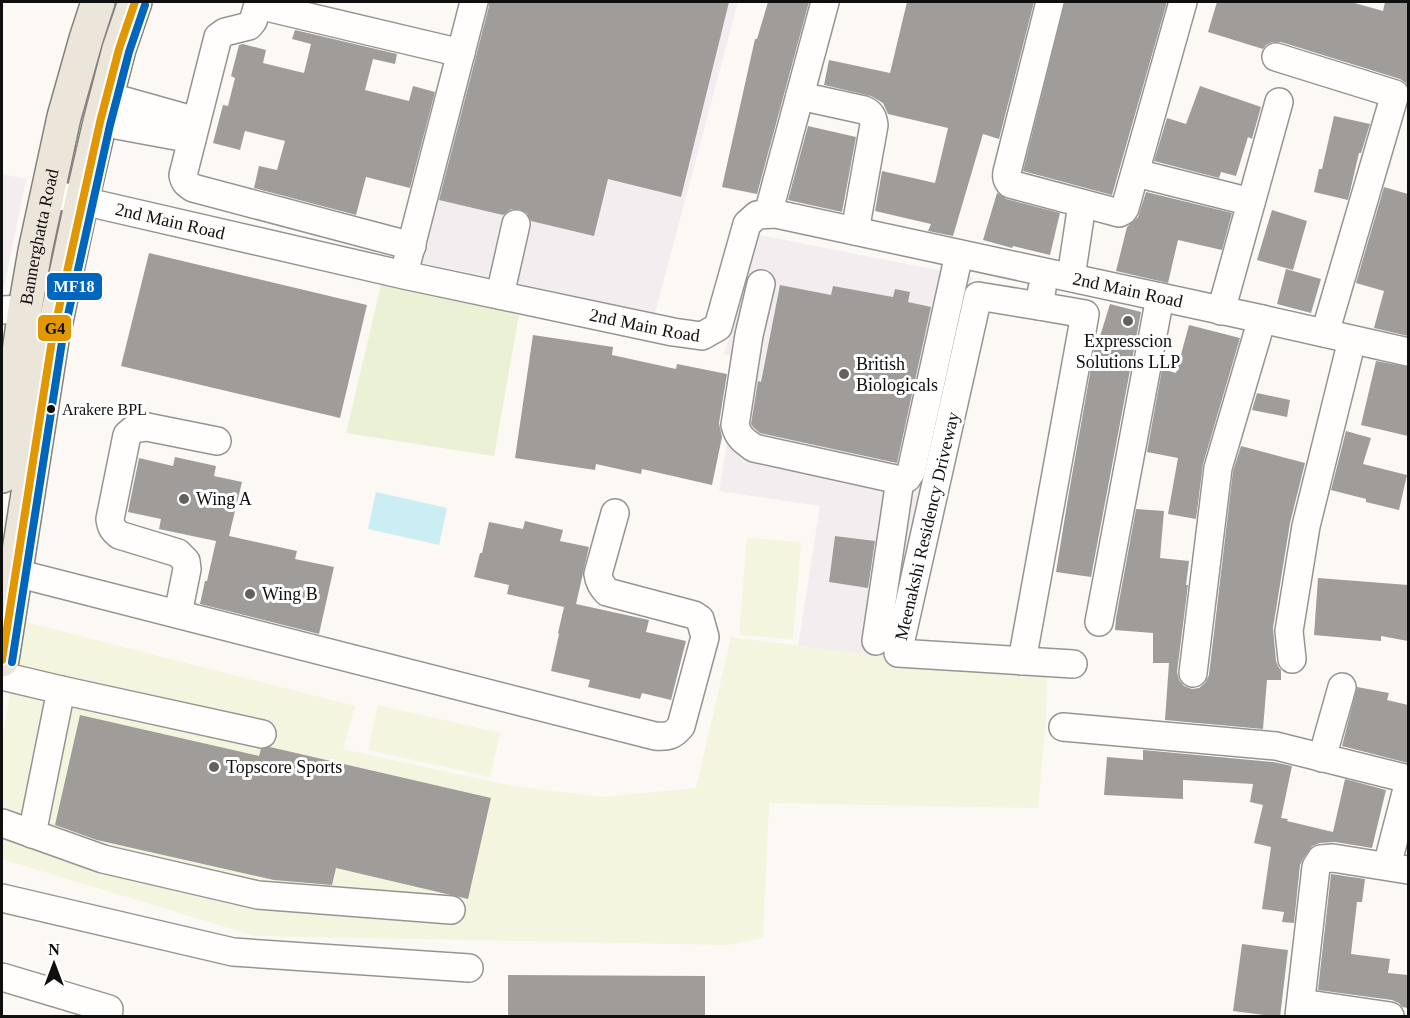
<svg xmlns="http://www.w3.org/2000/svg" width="1410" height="1018" viewBox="0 0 1410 1018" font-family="Georgia,serif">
<rect width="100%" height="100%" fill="#fcf9f4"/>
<!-- industrial -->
<path fill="#f3edf0" d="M465,2H738L655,313L400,258Z
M2,174L26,179L2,298Z
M759,235L973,277L889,657L798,646L820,506L719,491L741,357L724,354Z"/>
<!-- green -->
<path fill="#eaf1d4" d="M381,285L519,315L494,456L346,433Z"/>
<!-- pitch -->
<path fill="#f3f5de" d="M747,538L801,542L793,639L739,635Z
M22,621L355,706L343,749L512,786L603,797L696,788L731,637L889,657L1047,672L1046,721L1038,808L769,803L763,938L727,945L255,936L2,859V741Z
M378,705L500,733L490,777L368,750Z"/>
<!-- water -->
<path fill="#cbeef5" d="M376,492L447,508L439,545L368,529Z"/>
<!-- building -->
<path fill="#a09c99" d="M489,2H729L681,197L608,179L594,236L531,221L527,213L519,209H511L503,215L439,200L489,6Z
M768,2H809L757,194L722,187L755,39H757Z
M907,2H1034L999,139L983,134L953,236L928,231L931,224L875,211L882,171L935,183L948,128L888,114L883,103L871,96L824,85L829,60L890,73Z
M1065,2H1167L1112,195L1023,171Z
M1217,2H1351L1383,11L1385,2H1408V87L1406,83L1400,79L1281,42H1272L1266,45L1263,49L1208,32Z
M295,30L397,54L395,64L373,59L365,90L409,101L413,86L435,92L410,188L366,177L356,215L254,188L259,166L277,170L285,141L245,131L240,150L213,143L223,105L228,106L235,78L231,76L239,45L243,44L266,50L263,63L304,73L311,44L292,39Z
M1200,86L1261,107L1252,139L1248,137L1236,176L1221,172L1219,178L1154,161L1167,118L1186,124Z
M1334,116L1370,124L1361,153H1359L1348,200L1314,192L1319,169H1322Z
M808,126L856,137L842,212L788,200Z
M1384,187L1408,194V336L1374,328L1384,291L1356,283Z
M1146,192L1232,213L1222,250L1178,240L1168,283L1116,271L1127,227L1138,217Z
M997,193L1006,199L1060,213L1050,255L1013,246L1012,248L983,240Z
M1272,210L1307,221L1293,270L1257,260Z
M149,253L367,305L340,418L121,366Z
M1286,269L1321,279L1311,313L1277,304Z
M780,285L831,295L833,286L893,297L895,289L910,292L908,302L931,307L897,463L760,433L753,427L751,424L758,381L761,382Z
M1110,304L1141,312L1091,577L1056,572L1068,498L1095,345L1097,346Z
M1189,325L1240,338L1203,464L1196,519L1168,514L1178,458L1147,452L1162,369L1176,373Z
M533,335L613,347L612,355L676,369L677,364L727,374L719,423L722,437L712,485L642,469L641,474L596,464L595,470L515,458Z
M1376,361L1408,367V436L1361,425Z
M1257,393L1290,400L1287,417L1252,410Z
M1346,431L1371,438L1363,464L1407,475L1399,510L1366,502V499L1331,490Z
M1241,446L1305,463L1290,523L1273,628L1276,661L1279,668L1281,670V680H1267L1263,729L1165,720L1169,663H1153V633L1115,630L1116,618L1136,509L1164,511L1160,558L1189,561L1186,585H1188L1177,672L1179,680L1184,686L1192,689L1199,688L1205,683L1209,675L1233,471Z
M175,457L216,466L214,476L242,482L229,536L297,551L295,559L334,567L319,634L200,604L205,581H207L216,541L159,529L161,519L128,512L139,458L173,466Z
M525,521L563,530L560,541L589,547L576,604L649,620L646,632L686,641L671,700L642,693L640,699L588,687L590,680L551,671L559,634L558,633L564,607L507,594L509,585L474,577L480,553H482L489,522L523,529Z
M835,536L875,541L868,588L829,582Z
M1318,578L1408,585V641L1381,636V641L1314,635Z
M1357,687L1389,693L1387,700L1408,705V763L1342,746Z
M80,715L259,756L261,749L270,747L491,798L468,899L336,868L332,885L274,880L97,840L55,825Z
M1143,750L1273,762L1292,766L1281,818L1288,819L1287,821L1333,832L1345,779L1386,790L1372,848L1335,842L1320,843L1312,846L1303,859L1300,865L1294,923L1282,922L1284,912L1262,909L1271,847L1254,843L1263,805L1250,802L1253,784L1183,780V799L1104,795L1107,757L1143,760Z
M1331,874L1365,879L1362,902H1357L1351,954L1390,959L1388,973L1408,975V1008L1402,1007L1399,1003L1392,1000L1318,990Z
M1242,944L1288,950L1280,1017L1233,1011Z
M508,975L705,976V1017H508Z"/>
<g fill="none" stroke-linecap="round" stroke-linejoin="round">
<defs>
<g id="minor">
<path d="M1050,2L1007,172C1006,178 1007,180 1010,184L1119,213L1123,211L1125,208L1183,2"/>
<path d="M1276,57L1395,94L1325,333"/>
<path d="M107,96L196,121"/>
<path d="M800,96L864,110C871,113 873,117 874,125L855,231"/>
<path d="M100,122L192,139"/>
<path d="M1148,176L1251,202"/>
<path id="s1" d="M61,196L404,275L673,332L702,336L718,327L747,224L757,215L776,214L1262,319L1408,352"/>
<path d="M768,214L825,2"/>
<path d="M412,246L193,188C187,184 184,182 183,175L218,37L225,32L249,26L253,21L258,5L461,53"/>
<path d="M407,262L474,2"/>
<path d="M1071,277L1082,204"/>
<path d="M761,284L749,335L735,425C738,437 744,441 754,448L900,480L907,478L911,472L959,254"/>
<path d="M500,295L516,224"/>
<path d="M1039,306L978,296L898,653L1073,664"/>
<path d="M2,310L25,309"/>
<path d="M1221,311L1279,102"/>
<path d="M16,573L655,736C668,737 673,736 681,726L705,637L700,619L694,615L607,592C602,586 599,582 598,574L615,513"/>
<path d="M178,614L187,569L186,561L178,553L119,535C113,530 111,527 110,519L127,435L134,429L147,427L217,441"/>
<path d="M1099,622L1160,297"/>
<path d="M876,641L900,480"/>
<path d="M1292,659L1289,631L1306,526L1352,340"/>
<path d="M1022,661L1085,314L1039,306L1042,289"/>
<path d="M1193,673L1218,468L1262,319"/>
<path d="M2,676L61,690L262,734"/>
<path d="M1063,727L1276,746L1408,779"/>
<path d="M1322,758L1342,687"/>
<path d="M2,823L103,859L258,895L451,910"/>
<path d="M32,834L61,690"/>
<path d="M1387,866L1408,785"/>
<path d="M2,898L233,952L469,968"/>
<path d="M2,977L109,1009L108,1016"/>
<path d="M1301,1003L1390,1016"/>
<path d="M1299,1016L1316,867L1321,859L1333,858L1408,870"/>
</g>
<g id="major">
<path id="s2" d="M2,476L25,309L35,251L64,117L86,39L98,2"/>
<path d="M2,660L52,340L82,200L100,122L119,49L135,2"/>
</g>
</defs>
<!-- minor casing -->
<use href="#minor" stroke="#969492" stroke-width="30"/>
<!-- major casing -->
<use href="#major" stroke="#83827f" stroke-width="36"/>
<!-- minor -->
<use href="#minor" stroke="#fffefd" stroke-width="27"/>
<!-- major -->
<use href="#major" stroke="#ece5da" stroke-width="33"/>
<defs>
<path id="bus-1" d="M2,660L52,340L100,122L119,49L135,2"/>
<path id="bus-2" d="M12,662L62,342L110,125L129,52L145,5"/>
</defs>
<!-- bus-1 casing -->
<use href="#bus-1" stroke="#fff" stroke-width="12"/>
<!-- bus-2 casing -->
<use href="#bus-2" stroke="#fff" stroke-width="12"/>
<!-- bus-1 -->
<use href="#bus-1" stroke="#e09702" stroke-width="8"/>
<!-- bus-2 -->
<use href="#bus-2" stroke="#0065bd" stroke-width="8"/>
</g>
<!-- markers -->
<g fill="#62615f" stroke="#fff" stroke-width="2">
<circle cx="1128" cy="321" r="6"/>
<circle cx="844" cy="374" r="6"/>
<circle cx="184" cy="499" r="6"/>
<circle cx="250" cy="594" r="6"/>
<circle cx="214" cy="767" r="6"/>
</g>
<circle fill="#0f0f0f" stroke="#fff" stroke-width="2" cx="51" cy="409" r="5"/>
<g text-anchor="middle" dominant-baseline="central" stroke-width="6" stroke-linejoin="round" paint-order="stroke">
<!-- bus labels -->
<g font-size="16" fill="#0f0f0f" stroke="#fff" text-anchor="start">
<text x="62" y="409">Arakere BPL</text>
</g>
<!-- street labels -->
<g font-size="18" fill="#0f0f0f" stroke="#fff">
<text stroke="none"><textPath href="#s1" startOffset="112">2nd Main Road</textPath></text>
<text stroke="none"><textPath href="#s2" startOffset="242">Bannerghatta Road</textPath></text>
<text stroke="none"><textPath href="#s1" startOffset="1174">2nd Main Road</textPath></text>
<text stroke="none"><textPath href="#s1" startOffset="598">2nd Main Road</textPath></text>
<text transform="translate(927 526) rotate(-77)">Meenakshi Residency Driveway</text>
</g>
<!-- poi labels -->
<g font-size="18" fill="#0f0f0f" stroke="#fff" text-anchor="start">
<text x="1128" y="341" text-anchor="middle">Expresscion<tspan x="1128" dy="21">Solutions LLP</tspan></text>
<text x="856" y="364">British<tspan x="856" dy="21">Biologicals</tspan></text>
<text x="196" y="499">Wing A</text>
<text x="262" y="594">Wing B</text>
<text x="226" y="767">Topscore Sports</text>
</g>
</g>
<g stroke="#fff" stroke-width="2">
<rect x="46" y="272" width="57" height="29" rx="6" fill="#0065bd"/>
<rect x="37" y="314" width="35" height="28" rx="6" fill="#e09702"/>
</g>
<g font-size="16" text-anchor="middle" font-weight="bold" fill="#fff">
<text x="74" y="292">MF18</text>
</g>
<g font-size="16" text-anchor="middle" font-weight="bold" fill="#111">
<text x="55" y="334">G4</text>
</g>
<!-- border -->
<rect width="1410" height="1018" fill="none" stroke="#0f0f0f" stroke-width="6"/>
<!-- north arrow -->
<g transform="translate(54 964)" stroke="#ffffff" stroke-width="4.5" paint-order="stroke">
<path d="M0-4.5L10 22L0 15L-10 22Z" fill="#0f0f0f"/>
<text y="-9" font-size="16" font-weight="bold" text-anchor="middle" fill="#0f0f0f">N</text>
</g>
</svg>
